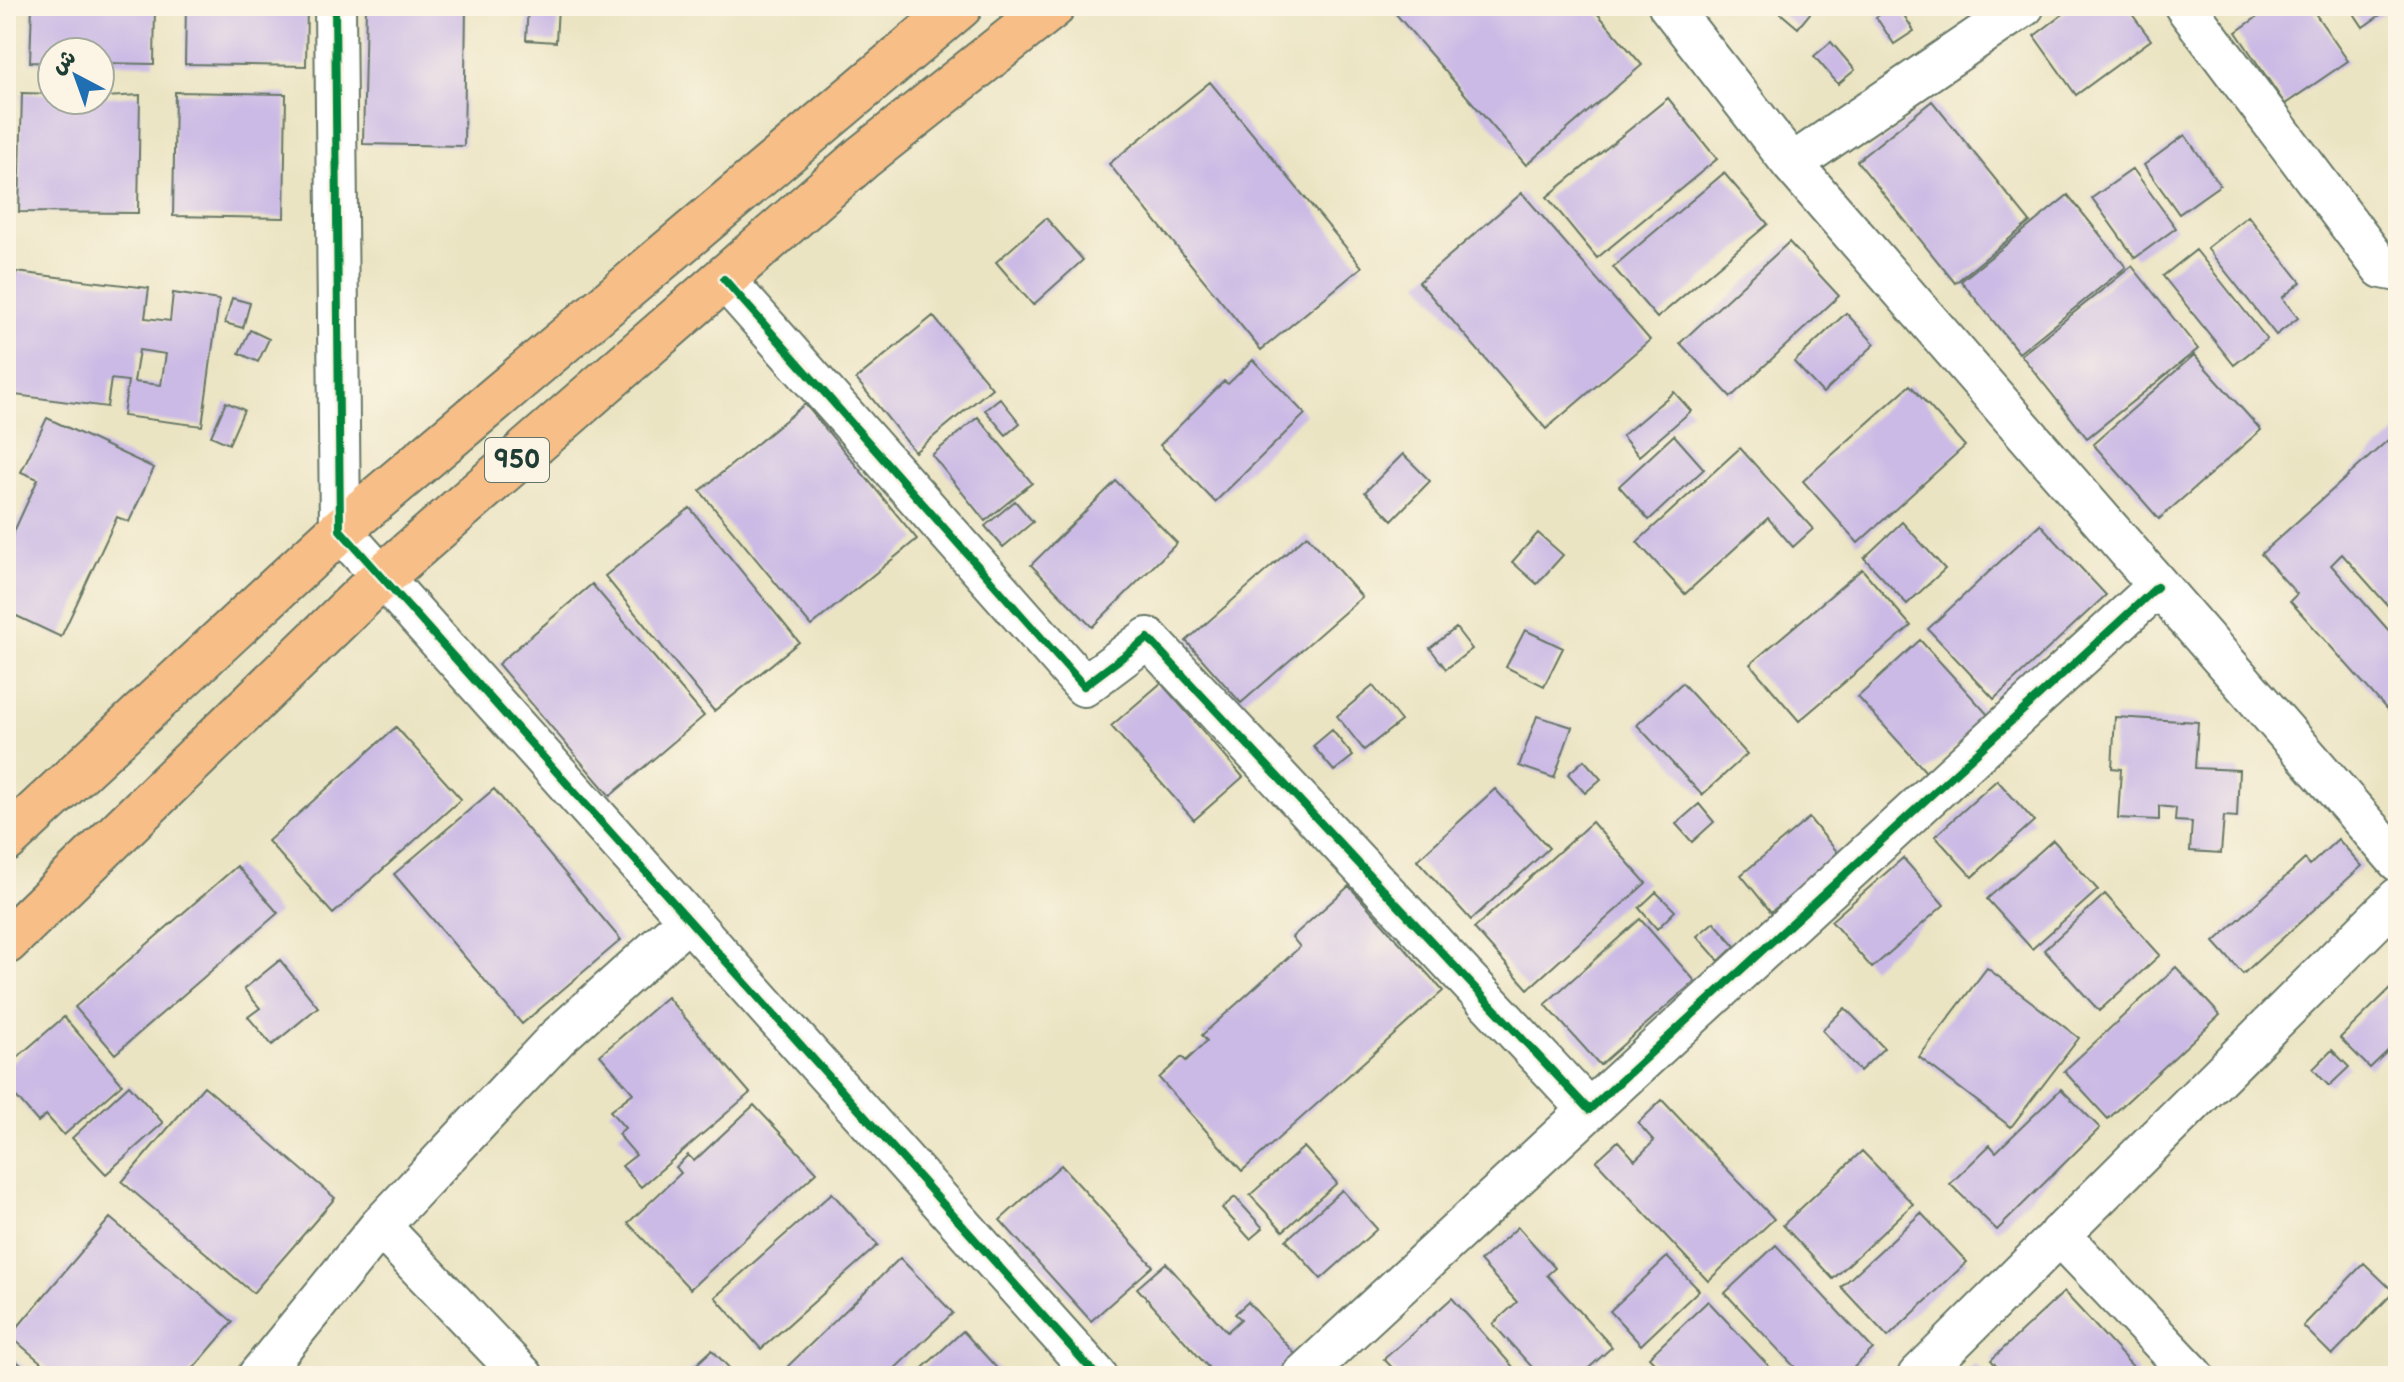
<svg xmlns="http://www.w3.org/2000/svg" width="2404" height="1382" viewBox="0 0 2404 1382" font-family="'Balsamiq Sans','Playpen Sans Arabic',sans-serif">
<rect width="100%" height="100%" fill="#fcf5e5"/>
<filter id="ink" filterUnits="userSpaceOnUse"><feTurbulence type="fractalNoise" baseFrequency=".0125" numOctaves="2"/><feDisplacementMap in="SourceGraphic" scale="16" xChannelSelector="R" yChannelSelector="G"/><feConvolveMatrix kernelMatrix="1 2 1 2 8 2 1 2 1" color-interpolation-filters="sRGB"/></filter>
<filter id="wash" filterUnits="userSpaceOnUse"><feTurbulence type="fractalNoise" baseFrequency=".006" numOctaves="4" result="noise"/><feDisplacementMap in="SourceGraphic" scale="32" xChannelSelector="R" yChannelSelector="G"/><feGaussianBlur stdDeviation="1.8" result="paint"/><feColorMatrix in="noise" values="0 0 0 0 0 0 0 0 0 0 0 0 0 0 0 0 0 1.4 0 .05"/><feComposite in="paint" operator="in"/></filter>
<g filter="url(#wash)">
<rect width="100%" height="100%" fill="#ebe4c3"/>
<g id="blocks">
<!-- building -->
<path fill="#cbbae5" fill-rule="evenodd" d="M32,6H155L154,64L100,63V52H52V63L30,62Z
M186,6H307L306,66L185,64Z
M366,6H466L464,146L363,144Z
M528,6H558L556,42L526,40Z
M1389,6H1591L1642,65L1526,165Z
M1772,6H1816L1798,28Z
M1894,6H1898L1914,31L1894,44L1876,17Z
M2074,6H2126L2151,40L2076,95L2034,36Z
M2273,6H2310L2348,61L2285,104L2236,32Z
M2349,6H2393L2363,27Z
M1831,42L1855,70L1838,84L1814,56Z
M1210,82L1362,267L1261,350L1109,164Z
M175,92L286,94L284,218L173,216Z
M22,93L52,94V100L140,95L138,213L19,212Z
M1668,98L1717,159L1597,258L1547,197Z
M1932,101L2030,222L1955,283L1857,161Z
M2185,135L2220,185L2179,214L2144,165Z
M2133,169L2176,228L2135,258L2092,198Z
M1724,173L1768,224L1657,318L1613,267Z
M1522,193L1650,340L1546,429L1419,282Z
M2068,195L2126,267L2019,353L1961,281Z
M2248,216L2301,282L2282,298L2298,318L2276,335L2207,248Z
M1046,218L1083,260L1033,305L996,262Z
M1789,242L1839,296L1731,397L1680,343Z
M2196,250L2267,339L2234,365L2163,276Z
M2132,266L2198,349L2087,438L2021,355Z
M16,272L149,288L145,318L170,321L173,293L219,300L202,426L123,416L128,381L111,379L107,407L7,394L11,360H6V298L12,299ZM139,350L166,354L161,385L134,382Z
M232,298L250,303L243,328L225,323Z
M1846,313L1875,344L1823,393L1794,362Z
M933,316L992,388L915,452L856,379Z
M250,330L269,339L258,362L239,353Z
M2194,355L2261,430L2159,519L2093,444Z
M1253,360L1305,414L1215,502L1160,445L1224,381L1228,384Z
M1910,385L1965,446L1858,543L1803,481Z
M1674,392L1691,411L1639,456L1622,436Z
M1000,398L1020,423L1006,435L985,410Z
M226,402L244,410L229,444L211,436Z
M805,404L917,539L811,626L700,491Z
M978,417L1032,483L985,521L932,455Z
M47,418L154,468L129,522L117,517L61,637L6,611V549L38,479L21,472Z
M2398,431V617L2342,554L2331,565L2398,641V722L2290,601L2297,594L2261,554Z
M1674,435L1704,469L1649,520L1619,486Z
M1740,448L1813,529L1793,547L1768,518L1685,594L1637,542Z
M1403,454L1430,481L1392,520L1365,492Z
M1116,481L1177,543L1092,627L1031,565Z
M1015,501L1033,522L1003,547L985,526Z
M690,508L799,642L714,711L605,576Z
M1902,522L1945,569L1907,604L1864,558Z
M2040,524L2106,595L1994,699L1928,629Z
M1538,533L1563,555L1537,584L1512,562Z
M1307,535L1362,597L1241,703L1186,641Z
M1862,569L1911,626L1799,721L1750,664Z
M592,584L704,716L610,796L498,664Z
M1456,628L1472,649L1446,669L1430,648Z
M1525,630L1563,648L1544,686L1506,667Z
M1920,640L1989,716L1926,772L1858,697Z
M1161,683L1243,777L1194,820L1111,726Z
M1682,683L1747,754L1702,795L1637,725Z
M1373,686L1401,721L1364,750L1337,716Z
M1537,716L1572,727L1554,778L1519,766Z
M2115,717L2198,722L2195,768L2239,770L2237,817L2224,816L2221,853L2190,851L2192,822L2175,821L2176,808L2159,806V820L2118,818L2121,769L2112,768Z
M396,727L461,799L333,914L268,841Z
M1332,730L1353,756L1334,771L1313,746Z
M1584,760L1601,779L1585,793L1568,774Z
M1997,780L2034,821L1972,877L1935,836Z
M494,789L621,940L522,1024L394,874Z
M1495,789L1549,848L1471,920L1417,860Z
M1699,804L1714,822L1692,842L1676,824Z
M1809,818L1840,855L1771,912L1741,875Z
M1592,822L1646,883L1528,989L1474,928Z
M2338,839L2362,866L2243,974L2214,942L2305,859L2310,865Z
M2053,840L2098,890L2032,949L1987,899Z
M1903,858L1944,905L1872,968L1831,921Z
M237,866L278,913L115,1054L75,1007Z
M1349,886L1443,991L1242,1171L1159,1078L1182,1057L1186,1061L1207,1041L1202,1035L1300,947L1292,937Z
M1656,892L1675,911L1657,929L1639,908Z
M2105,894L2160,955L2099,1011L2044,950Z
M1640,919L1695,981L1600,1065L1545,1004Z
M1714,922L1735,946L1719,961L1697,936Z
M280,960L318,1007L272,1045L248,1017L260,1008L244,989Z
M2176,967L2220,1015L2108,1119L2064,1071Z
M1987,968L2079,1038L2011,1127L1919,1057Z
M2398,981V1041L2370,1068L2340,1038Z
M667,997L750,1093L641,1187L622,1166L636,1155L618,1134L625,1128L610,1111L633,1093L600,1055Z
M1845,1008L1884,1048L1860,1071L1822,1030Z
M64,1017L122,1084L64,1135L46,1115L38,1122L6,1085V1067Z
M2332,1050L2349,1067L2329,1086L2313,1069Z
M129,1085L163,1123L106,1174L72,1138Z
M204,1086L335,1198L253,1293L122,1182Z
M2061,1089L2100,1128L1997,1230L1950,1184L1990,1145L1996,1152Z
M1662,1100L1774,1219L1708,1281L1596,1161L1618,1141L1635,1160L1654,1141L1638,1123Z
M754,1105L817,1172L690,1289L628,1223L681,1173L676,1167L688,1155L694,1161Z
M1304,1147L1337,1183L1283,1231L1250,1195Z
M1862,1151L1913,1204L1833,1279L1783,1225Z
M1061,1165L1153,1266L1091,1321L1000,1220Z
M1342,1190L1377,1229L1321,1279L1286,1240Z
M832,1193L878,1245L761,1349L715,1297Z
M1235,1197L1263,1228L1250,1239L1222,1208Z
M1921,1213L1967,1262L1888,1337L1841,1287Z
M110,1218L233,1322L187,1376H57L10,1336Z
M1518,1227L1555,1268L1547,1275L1612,1347L1580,1376H1540L1493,1324L1517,1302L1480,1261Z
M1776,1245L1873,1349L1845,1376H1803L1725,1293Z
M1667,1257L1699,1290L1641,1345L1610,1311Z
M900,1258L953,1313L887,1376H798L788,1366Z
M1166,1263L1227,1332L1241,1319L1235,1314L1248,1302L1296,1355L1273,1376H1216L1137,1288Z
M2364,1263L2394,1292L2332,1355L2303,1326Z
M2064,1292L2138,1372L2134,1376H2005L1991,1360Z
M1452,1298L1521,1376H1400L1384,1359Z
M1708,1301L1778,1376H1667L1649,1357Z
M963,1331L1004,1376H914Z
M712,1350L737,1376H684Z
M14,1359L34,1376H6V1368Z
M1975,1364L1986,1376H1963Z"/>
</g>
</g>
<g filter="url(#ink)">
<use href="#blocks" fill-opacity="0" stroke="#676" stroke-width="2"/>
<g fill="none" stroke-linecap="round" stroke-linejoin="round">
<defs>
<path id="street" d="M335,6L340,530L1097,1376
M1669,6L1792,164L2398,861
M2185,6L2382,268L2398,271
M1792,164L2024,6
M724,279L1084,686L1148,638L1589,1110L2157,587
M2059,1234L2194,1376
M258,1376L380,1226
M523,1376L380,1226L557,1038L689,919
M1302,1376L1589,1110
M1918,1376L2398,898"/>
<path id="primary" d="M6,840L340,530L960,6
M6,942L383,576L863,157L1053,6"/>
</defs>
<!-- street casing -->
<use href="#street" stroke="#676" stroke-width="44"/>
<!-- primary casing -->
<use href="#primary" stroke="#676" stroke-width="48"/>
<!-- street -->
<use href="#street" stroke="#fff" stroke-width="40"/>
<!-- primary -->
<use href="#primary" stroke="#f7be87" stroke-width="44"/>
<defs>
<path id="cycleway" d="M335,6L340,530L1097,1376
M724,279L1084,686L1148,638L1589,1110L2157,587"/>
</defs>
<!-- cycleway casing -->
<use href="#cycleway" stroke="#fcf5e5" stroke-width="13"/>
<!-- cycleway -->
<use href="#cycleway" stroke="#00873e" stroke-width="8"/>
</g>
</g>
<g text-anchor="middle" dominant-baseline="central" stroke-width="7" stroke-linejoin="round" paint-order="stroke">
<!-- shield labels -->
<rect fill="#fcf5e5" stroke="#617469" stroke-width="2" x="485" y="438" width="64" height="44" rx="6"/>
<g font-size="26" font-weight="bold" fill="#1f3d34">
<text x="517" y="460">950</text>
</g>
</g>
<!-- margin -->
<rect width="2404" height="1382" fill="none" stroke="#fcf5e5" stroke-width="32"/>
<!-- north arrow -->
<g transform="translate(76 76) rotate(319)"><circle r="38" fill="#fcf5e5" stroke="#a4ab9e" stroke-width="2"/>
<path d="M0-6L14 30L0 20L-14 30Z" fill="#1f6fb2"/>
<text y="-12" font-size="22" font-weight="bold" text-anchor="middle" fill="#1f3d34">ش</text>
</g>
</svg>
